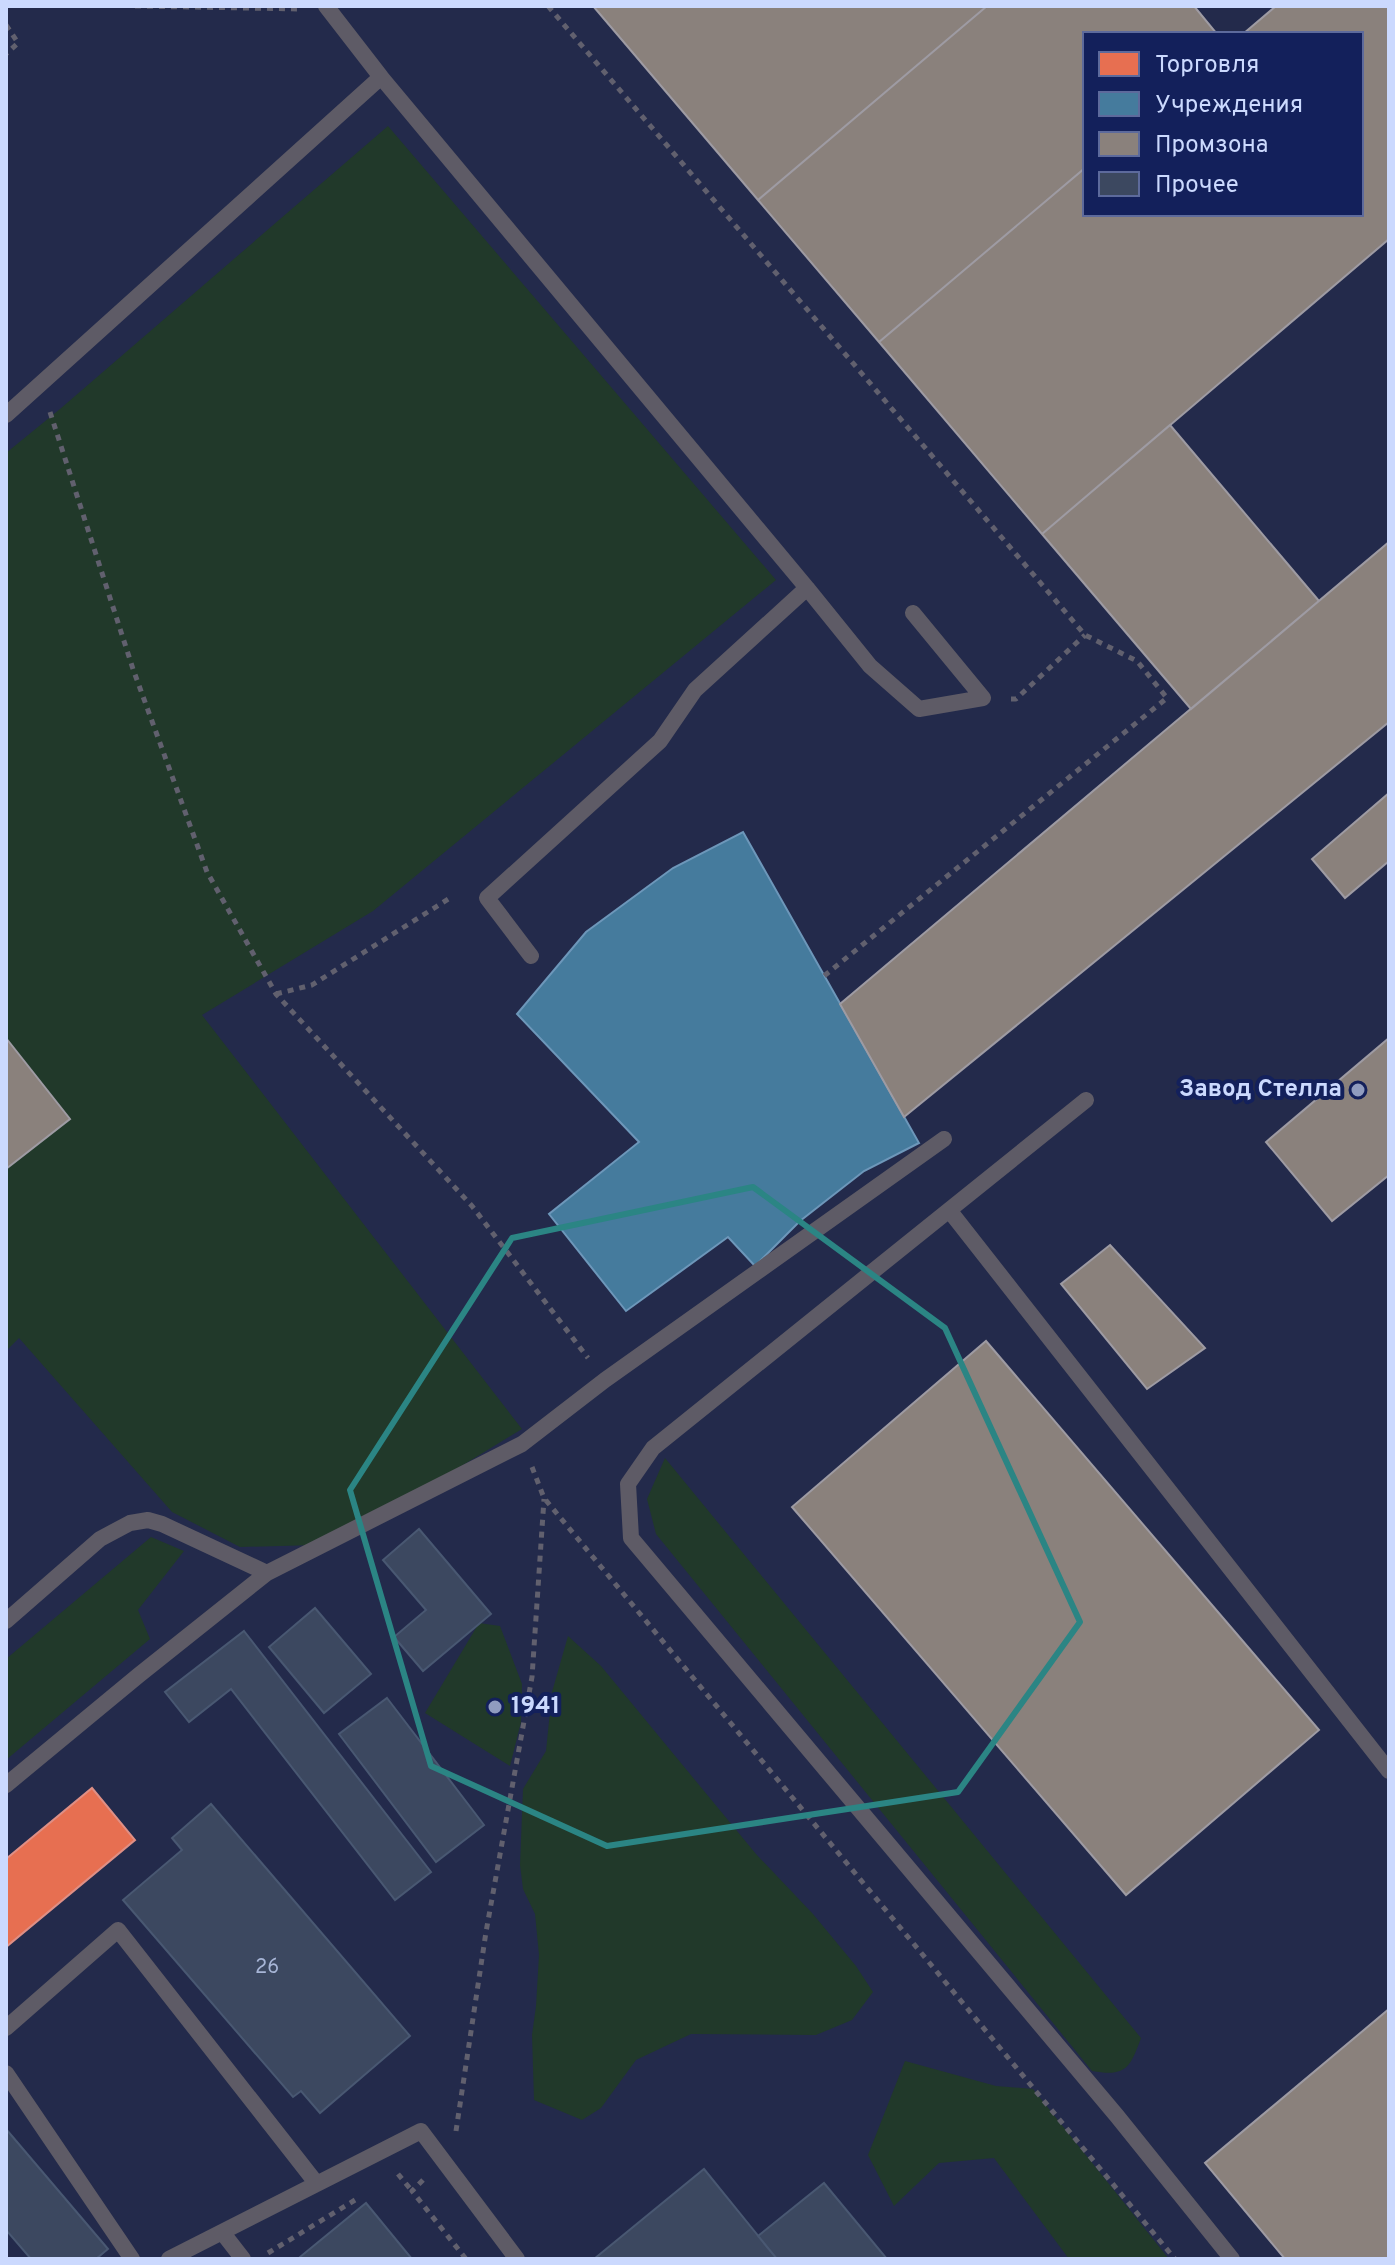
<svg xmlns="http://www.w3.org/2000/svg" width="1395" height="2265" viewBox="0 0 1395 2265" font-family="Overpass,sans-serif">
<rect width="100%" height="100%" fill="#232a4b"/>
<!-- green -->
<path fill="#21392a" d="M388,126L776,580L373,911L202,1015L522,1429L388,1511L316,1545L240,1547L172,1512L19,1338L6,1351V453L60,409Z
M665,1458L1141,2038C1130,2068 1126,2077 1092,2071L656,1534L647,1499Z
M151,1537L184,1551L138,1610L150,1639L6,1760V1659Z
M479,1623L500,1626L522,1684L521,1722L510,1766L425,1713Z
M568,1636L601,1666L756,1854L813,1914L856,1966L873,1992L852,2020L816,2035L691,2034L636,2060L601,2108L582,2120L534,2100L532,2035L536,2006L539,1955L535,1914L523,1889L520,1865L523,1789L546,1751L552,1692Z
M905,2061L996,2086L1033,2089L1169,2259H1069L994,2158L939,2163L894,2206L868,2155Z"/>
<!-- shops -->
<path fill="#e76f51" stroke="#df8f85" stroke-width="2" d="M92,1788L135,1840L6,1947V1859Z"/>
<!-- public -->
<path fill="#457b9d" stroke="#6d97ba" stroke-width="2" d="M743,832L919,1143L864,1171L800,1221L755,1266L728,1237L626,1311L549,1214L639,1142L517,1014L586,932L673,868Z"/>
<!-- industry -->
<path fill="#8a817c" stroke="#9e9ba3" stroke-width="2" d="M593,6H987L758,200Z
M987,6H1194L1217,34H1085V168L879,342L758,200Z
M1276,6H1389V239L1042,534L879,342L1085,168V214H1361V34H1243Z
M1170,425L1319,601L1191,709L1042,534Z
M1389,542V722L904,1117L840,1004Z
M1389,793V861L1345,898L1312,859Z
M6,1038L70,1119L6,1169Z
M1389,1038V1175L1332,1221L1266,1142Z
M1110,1245L1205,1348L1147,1389L1061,1284Z
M986,1341L1319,1730L1126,1895L792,1507Z
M1389,2009V2259H1285L1205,2163Z"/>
<!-- building -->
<path fill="#3c4860" stroke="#495872" stroke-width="2" d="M419,1529L491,1614L423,1671L394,1637L426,1610L383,1560Z
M315,1608L371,1674L324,1713L269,1647Z
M244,1631L431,1872L395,1900L231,1689L189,1722L165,1692Z
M387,1698L484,1825L436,1862L339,1734Z
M211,1804L410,2036L320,2113L301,2091L293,2097L123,1900L182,1850L172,1838Z
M6,2129L108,2249L96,2259H31L6,2230Z
M704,2169L777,2259H594Z
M824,2183L887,2259H777L758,2236Z
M366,2203L412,2259H301L300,2257Z"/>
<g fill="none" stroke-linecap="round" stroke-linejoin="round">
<!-- path -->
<path stroke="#61606e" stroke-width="5" stroke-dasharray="6 6" stroke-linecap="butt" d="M135,6L302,9
M548,6L1085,635L1137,661L1167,698L824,976
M6,25L18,43L6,54
M50,412L133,669L207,872L276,994L472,1206L588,1358
M1011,699H1016L1085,635
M276,994L312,985L450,898
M532,1467L544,1498L1175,2259
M456,2131L486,1932L532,1677L544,1499
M398,2174L412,2191
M423,2180L412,2191L466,2259
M268,2253L355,2200"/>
<!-- lane -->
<path stroke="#5e5b66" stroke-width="16" d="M326,6L381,77
M6,415L381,77L807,588L695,690L660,741L487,898L531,956
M807,588L870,666L919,709L983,698L913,613
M1086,1100L653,1448L628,1484L631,1538L1117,2116L1232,2259
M949,1210L1389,1771
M6,1621L100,1539L130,1523L148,1520L162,1524L267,1573L522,1444L605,1380L944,1139
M6,1785L139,1675L267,1573
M6,2028L118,1930L317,2184
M6,2073L132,2259
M222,2232L243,2259
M169,2259L421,2131L517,2259"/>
</g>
<!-- marked area -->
<path fill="none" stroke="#2b8584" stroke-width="6" stroke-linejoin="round" d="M753,1187L945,1328L1080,1622L958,1792L607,1846L431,1766L350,1490L512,1238Z"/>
<!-- markers -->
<g fill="#909cbf" stroke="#13205b" stroke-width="3">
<circle cx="1358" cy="1090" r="8"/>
<circle cx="495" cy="1707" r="8"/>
</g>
<g text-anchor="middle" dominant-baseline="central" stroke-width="8" stroke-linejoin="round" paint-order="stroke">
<!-- number labels -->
<g font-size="20" fill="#a7b5d6">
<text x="267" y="1968">26</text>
</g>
<!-- poi labels -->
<g font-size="24" font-weight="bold" fill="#cbd9fe" stroke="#13205b" text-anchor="end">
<text x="1342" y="1090">Завод Стелла</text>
<text x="511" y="1707" text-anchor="start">1941</text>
</g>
</g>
<!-- border -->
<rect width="1395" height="2265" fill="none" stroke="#cbd9fe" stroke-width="16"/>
<!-- legend -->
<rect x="1083" y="32" width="280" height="184" fill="#13205b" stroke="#5d6a9c" stroke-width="2"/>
<rect x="1099" y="52" width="40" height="24" fill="#e76f51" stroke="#5d6a9c" stroke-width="2"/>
<text x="1155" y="72" font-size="24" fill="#cbd9fe">Торговля</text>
<rect x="1099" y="92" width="40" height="24" fill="#457b9d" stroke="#5d6a9c" stroke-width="2"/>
<text x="1155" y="112" font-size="24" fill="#cbd9fe">Учреждения</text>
<rect x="1099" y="132" width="40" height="24" fill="#8a817c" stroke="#5d6a9c" stroke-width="2"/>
<text x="1155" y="152" font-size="24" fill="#cbd9fe">Промзона</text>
<rect x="1099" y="172" width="40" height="24" fill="#3c4860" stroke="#5d6a9c" stroke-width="2"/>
<text x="1155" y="192" font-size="24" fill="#cbd9fe">Прочее</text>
</svg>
